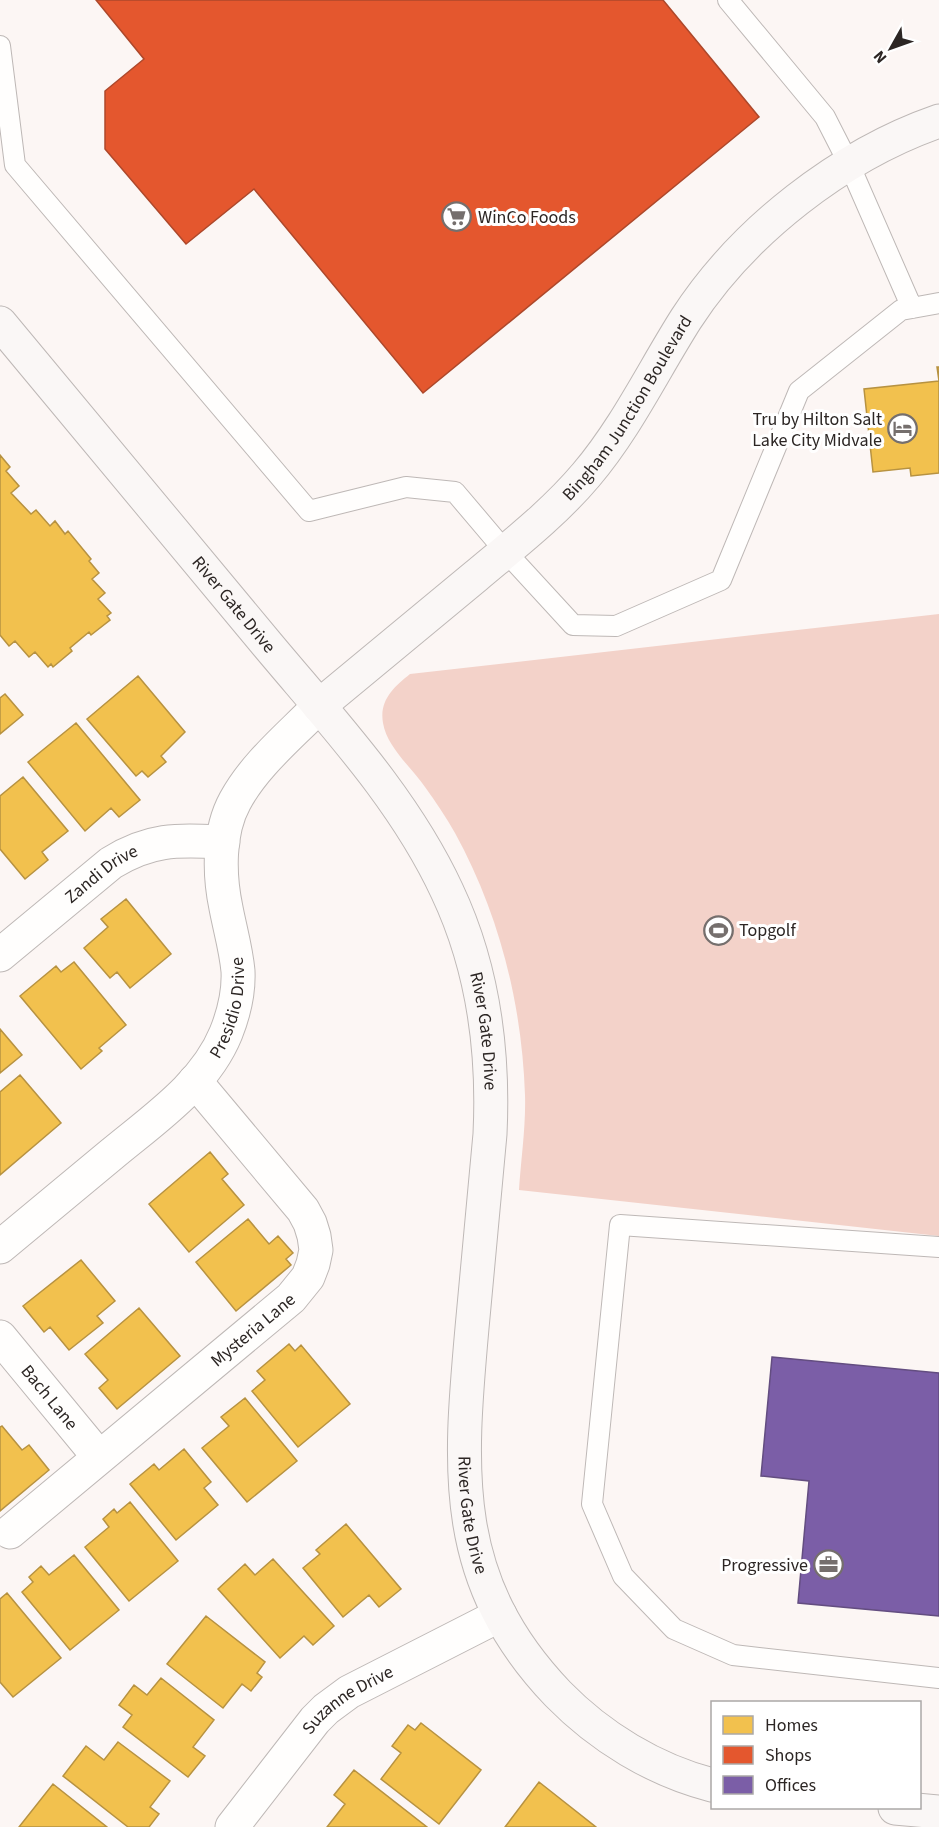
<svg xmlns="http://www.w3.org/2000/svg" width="939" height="1827" viewBox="0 0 939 1827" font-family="'Source Sans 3',sans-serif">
<rect width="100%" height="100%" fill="#fcf6f4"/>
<!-- green -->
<path fill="#f3d2c9" d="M939,614V1236L519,1190C521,1159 526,1126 525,1095C522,1004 499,913 455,833C446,817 435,801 425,787C411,767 387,747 383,723C379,700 394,687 410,674Z"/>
<!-- homes -->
<path fill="#f2c14e" stroke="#b79241" stroke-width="1.5" d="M937,367H939V473L911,476L910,468L873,472L864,389L939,381Z
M0,455L10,467L6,471L19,486L11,493L31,514L36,510L50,526L55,521L65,534L68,531L91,559L89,561L99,573L92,579L105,593L98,599L111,613L107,616L110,620L91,635L89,632L70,648L72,651L53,667L51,664L48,667L35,652L29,657L15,641L9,646L0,635Z
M138,676L185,732L161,756L166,762L148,777L142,771L136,776L87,719Z
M5,694L23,715L0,734V698Z
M76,723L140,800L119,817L111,808L85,831L28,762Z
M23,777L68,831L42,852L48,860L25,879L0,849V796Z
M126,899L171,954L130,988L117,972L110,978L84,948L108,927L101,919Z
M74,962L126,1025L99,1048L102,1051L81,1069L20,996L56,966L61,972Z
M0,1029L22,1055L0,1073Z
M20,1075L61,1123L0,1175V1092Z
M210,1152L228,1174L222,1179L244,1205L189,1252L149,1204Z
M248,1219L269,1244L278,1236L293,1253L286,1259L291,1265L236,1311L196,1262Z
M81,1260L115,1301L97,1316L103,1323L69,1350L50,1327L44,1332L23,1306Z
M139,1308L180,1356L117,1409L99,1388L108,1380L85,1354Z
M289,1344L295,1351L301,1345L350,1404L298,1447L252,1391L265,1380L257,1371Z
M245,1398L297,1461L247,1502L202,1448L229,1426L221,1417Z
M2,1426L22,1450L29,1445L49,1470L0,1511V1427Z
M184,1449L211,1482L204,1488L218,1505L176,1540L130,1484L154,1464L159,1470Z
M130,1502L178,1561L129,1601L85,1547L109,1527L103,1519L114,1509L117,1513Z
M346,1524L401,1589L379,1607L369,1595L343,1617L303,1568L320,1554L316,1550Z
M74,1555L119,1610L70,1650L22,1592L33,1582L29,1577L41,1566L49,1575Z
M273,1559L334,1626L313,1645L304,1636L280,1658L218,1589L245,1564L255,1575Z
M7,1593L61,1658L13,1697L0,1682V1599Z
M206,1616L265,1662L257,1673L262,1677L251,1691L242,1684L223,1708L167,1664Z
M161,1678L214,1720L193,1747L205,1756L188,1777L123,1727L132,1715L119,1705L134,1685L147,1695Z
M421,1723L481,1770L439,1824L381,1779L401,1753L392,1746L408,1725L415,1730Z
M118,1742L170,1781L150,1807L159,1814L149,1827H128L63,1776L86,1746L104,1760Z
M354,1770L427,1827H327L345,1804L334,1795Z
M539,1782L596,1827H505Z
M53,1784L107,1827H19Z"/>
<!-- shops -->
<path fill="#e4572e" stroke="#ad482b" stroke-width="1.5" d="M96,0H663L759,117L423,393L254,189L186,244L105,149V91L144,59Z"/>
<!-- offices -->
<path fill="#7b5ea7" stroke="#634d80" stroke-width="1.5" d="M772,1357L939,1373V1616L798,1603L809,1481L761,1476Z"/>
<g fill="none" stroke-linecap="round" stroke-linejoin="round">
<defs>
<path id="lane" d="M728,0L825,117L849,164L912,308
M0,46L15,165L309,511L406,487L455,492L505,551L573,625L616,626L721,580L799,391L901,310L939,303
M939,1247L620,1225L592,1504L623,1576L674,1629L733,1655L939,1678"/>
<g id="street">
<path id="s1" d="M0,955L111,863C151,838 178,840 223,842"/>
<path id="s2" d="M0,1247C37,1216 75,1185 112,1154C154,1119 205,1085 226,1033C234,1013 239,992 238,971C236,949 230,929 226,908C219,875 218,832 235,801C255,764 290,736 319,706"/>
<path id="s3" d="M0,1337L99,1457"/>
<path id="s4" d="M10,1532L291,1298L308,1277L313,1264L316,1250L314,1236L310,1223L303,1210L195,1081"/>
<path id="s5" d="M232,1827L315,1720L326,1709L349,1692L500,1615"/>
</g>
<g id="secondary">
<path id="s6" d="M0,323C89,429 177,536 266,643C331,721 404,798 447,891C483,967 494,1051 490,1134C484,1199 478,1264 472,1328C459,1472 450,1581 558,1694C600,1737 654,1770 712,1785"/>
<path id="s7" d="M319,706C371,663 424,619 476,576C514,544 554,513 586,475C626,428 653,371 686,319C743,231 841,155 939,121"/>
<path d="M895,1808L939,1812"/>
</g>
</defs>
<!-- lane casing -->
<use href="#lane" stroke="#beb8b6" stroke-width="22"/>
<!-- street casing -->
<use href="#street" stroke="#beb8b6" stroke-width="35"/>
<!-- secondary casing -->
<use href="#secondary" stroke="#beb8b6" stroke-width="35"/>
<!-- lane -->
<use href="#lane" stroke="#fffefd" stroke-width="20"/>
<!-- street -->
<use href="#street" stroke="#fffefd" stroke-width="33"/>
<!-- secondary -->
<use href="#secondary" stroke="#faf7f6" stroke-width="33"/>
</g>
<!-- icons -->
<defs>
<symbol id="supermarket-ring" viewBox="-11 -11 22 22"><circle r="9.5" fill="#fff" stroke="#756f6d" stroke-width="1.5"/><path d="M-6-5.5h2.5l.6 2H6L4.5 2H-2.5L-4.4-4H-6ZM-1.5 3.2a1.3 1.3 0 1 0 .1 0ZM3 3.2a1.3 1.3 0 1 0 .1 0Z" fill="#756f6d"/></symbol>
<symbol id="hotel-ring" viewBox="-11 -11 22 22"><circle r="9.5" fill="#fff" stroke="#756f6d" stroke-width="1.5"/><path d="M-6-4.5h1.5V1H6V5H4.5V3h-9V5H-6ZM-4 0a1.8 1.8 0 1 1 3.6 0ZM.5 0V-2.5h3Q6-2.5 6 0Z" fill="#756f6d"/></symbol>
<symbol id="stadium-ring" viewBox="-11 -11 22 22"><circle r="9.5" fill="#fff" stroke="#756f6d" stroke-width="1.5"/><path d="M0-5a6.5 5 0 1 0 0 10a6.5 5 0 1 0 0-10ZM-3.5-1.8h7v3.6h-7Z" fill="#756f6d"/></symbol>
<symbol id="office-ring" viewBox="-11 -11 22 22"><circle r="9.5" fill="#fff" stroke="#756f6d" stroke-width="1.5"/><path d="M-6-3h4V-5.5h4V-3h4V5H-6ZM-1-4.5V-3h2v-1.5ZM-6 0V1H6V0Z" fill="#756f6d"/></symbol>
</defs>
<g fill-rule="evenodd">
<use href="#supermarket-ring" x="440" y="200" width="33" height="33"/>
<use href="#hotel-ring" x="886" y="412" width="33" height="33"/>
<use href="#stadium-ring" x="702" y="914" width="33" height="33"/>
<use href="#office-ring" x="812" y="1548" width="33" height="33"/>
</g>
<g text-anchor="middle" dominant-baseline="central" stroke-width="6" stroke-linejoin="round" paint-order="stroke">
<!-- poi labels -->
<g font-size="18" fill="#2c2624" stroke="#fff" text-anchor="start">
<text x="478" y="217">WinCo Foods</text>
<text x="882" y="419" text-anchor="end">Tru by Hilton Salt<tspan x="882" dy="21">Lake City Midvale</tspan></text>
<text x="739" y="930">Topgolf</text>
<text x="808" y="1565" text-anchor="end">Progressive</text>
</g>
<!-- street labels -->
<g font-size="18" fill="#2c2624" stroke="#fff">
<text stroke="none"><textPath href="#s7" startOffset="432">Bingham Junction Boulevard</textPath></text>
<text stroke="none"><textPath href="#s6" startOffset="366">River Gate Drive</textPath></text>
<text stroke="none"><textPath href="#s1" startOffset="130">Zandi Drive</textPath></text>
<text stroke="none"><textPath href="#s2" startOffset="339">Presidio Drive</textPath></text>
<text stroke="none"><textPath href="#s6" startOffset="870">River Gate Drive</textPath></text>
<text stroke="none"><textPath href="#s4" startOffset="316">Mysteria Lane</textPath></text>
<text stroke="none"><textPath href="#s3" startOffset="78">Bach Lane</textPath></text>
<text stroke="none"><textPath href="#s6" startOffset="1356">River Gate Drive</textPath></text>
<text stroke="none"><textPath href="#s5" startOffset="174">Suzanne Drive</textPath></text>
</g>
</g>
<!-- legend -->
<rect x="711" y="1701" width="210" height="108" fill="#ffffff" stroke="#aba8a7" stroke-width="1.5"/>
<rect x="723" y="1716" width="30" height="18" fill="#f2c14e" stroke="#aba8a7" stroke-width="1.5"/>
<text x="765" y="1731" font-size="18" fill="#2c2624">Homes</text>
<rect x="723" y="1746" width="30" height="18" fill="#e4572e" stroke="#aba8a7" stroke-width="1.5"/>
<text x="765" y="1761" font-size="18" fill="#2c2624">Shops</text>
<rect x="723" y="1776" width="30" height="18" fill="#7b5ea7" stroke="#aba8a7" stroke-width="1.5"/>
<text x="765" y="1791" font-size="18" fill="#2c2624">Offices</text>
<!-- north arrow -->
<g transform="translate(891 48) rotate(230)" stroke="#ffffff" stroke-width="4.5" paint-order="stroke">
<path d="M0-4.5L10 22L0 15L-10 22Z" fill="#2c2624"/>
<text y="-9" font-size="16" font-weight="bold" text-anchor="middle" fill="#2c2624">N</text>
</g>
</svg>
